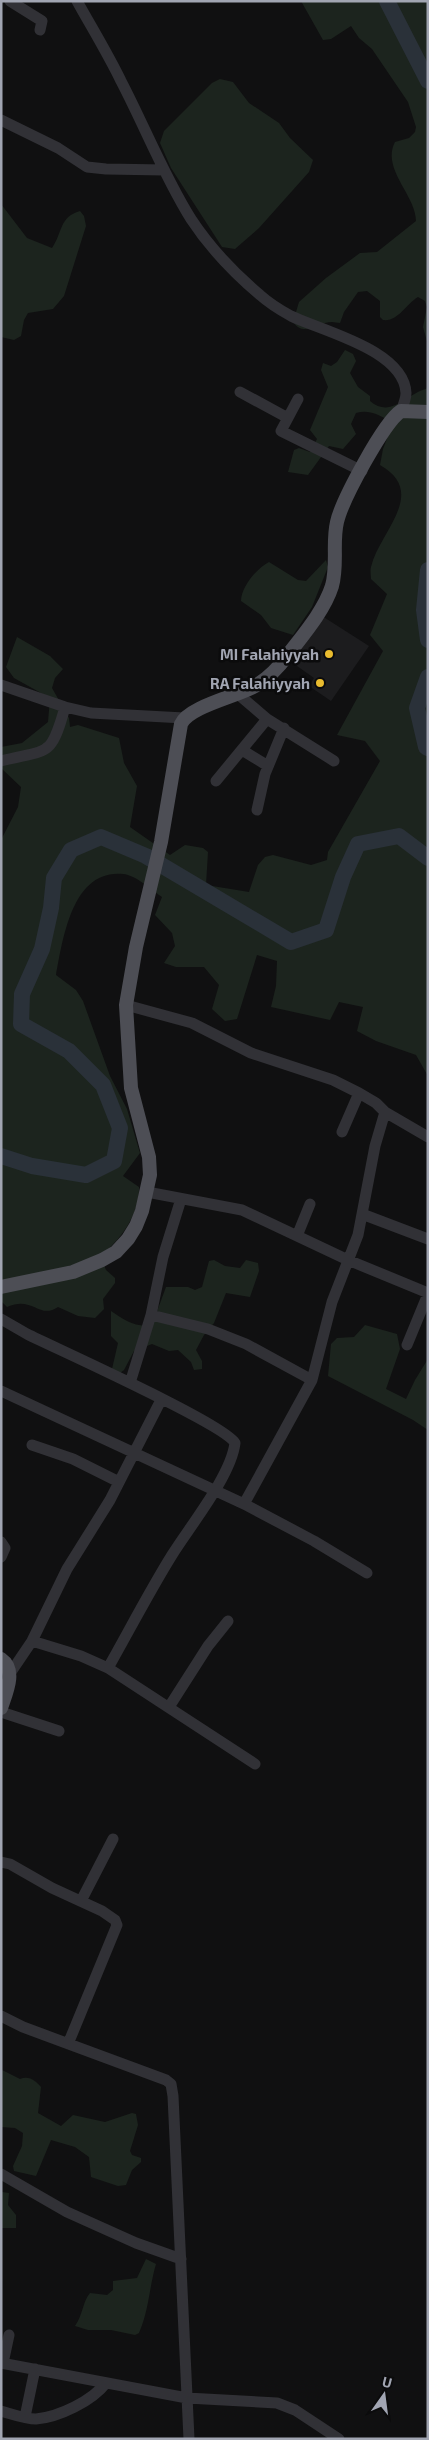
<svg xmlns="http://www.w3.org/2000/svg" width="429" height="2440" viewBox="0 0 429 2440" font-family="'Exo 2',sans-serif">
<rect width="100%" height="100%" fill="#101011"/>
<!-- built -->
<path fill="#1c1c1e" d="M322,616L369,646L331,701L309,686L314,678L290,661Z"/>
<!-- green -->
<path fill="#1c241e" d="M301,1H428V345L423,327L427,307L425,301L418,297C406,304 398,322 383,320L380,317V301L367,291L358,292L344,312L340,323C337,323 335,322 332,322C318,322 304,338 293,322L299,302L326,278L360,253L377,252L416,221C416,195 381,169 395,142L409,138L415,132L416,127L408,102L372,49L359,38L351,26L331,39L323,40Z
M220,79L233,82L249,103L279,123L290,138L313,160L309,172L259,228L235,249L222,247L171,168L160,143L164,131L212,83Z
M1,204L27,238L52,248C63,232 59,217 80,211L84,216L86,226L64,296L53,309L28,313L24,320L21,336L14,340L1,337Z
M345,350L353,354L356,361L350,373L358,387L370,396V401C391,419 406,394 426,389L428,385V1076L416,1055L376,1041L357,1031L363,1007L339,1002L330,1020L271,1007L276,986L277,961L257,955L237,1019L225,1021L212,1009L219,985L204,967H176L164,963L175,946L172,933L155,915L162,897C151,890 136,875 123,874C72,869 63,939 56,975L76,990L83,1001L110,1076L127,1109L140,1153L123,1176L139,1187C140,1213 121,1240 100,1256L106,1270L115,1278V1283L103,1299L104,1309L95,1318L78,1316L58,1307C39,1320 33,1295 7,1307L1,1301V840L18,807L21,787L1,768V747L22,743L48,722L50,698L14,678L6,667L17,637L50,656L63,669L55,678L52,688L69,718L70,727L78,725L119,738L124,763L137,786L130,827L170,855L185,845L203,848L208,852L206,885L249,892L258,865L265,857L273,855L311,865L327,860L328,852L380,761L365,741L337,735L383,651L370,635L387,594L371,579C371,576 370,570 371,567C379,532 429,493 380,465L383,449L393,423C381,416 370,409 356,413L351,424L356,434L343,449L329,446L308,475L288,472L294,450L299,448L310,452L317,439L310,430L328,387L321,370L323,363L331,366L337,362Z
M326,560L328,567L312,607L293,635L271,628L261,615L241,601C241,587 257,568 269,562L298,580L306,581Z
M214,1260L225,1266L240,1268L246,1260L258,1263L259,1271L250,1297L226,1293L214,1323L204,1335L196,1350L202,1361V1369L194,1370L191,1362L178,1350L169,1351L152,1344L134,1351L124,1370L120,1373L112,1369L118,1343L111,1336V1311C124,1320 136,1328 152,1325L166,1287H188L195,1290L202,1287L209,1261Z
M365,1325L397,1334L400,1349L386,1389L406,1399L415,1380L428,1359V1430L413,1420L328,1376L331,1344L337,1338L354,1337Z
M1,2061L2,2070L20,2079C29,2075 36,2081 41,2087L38,2113L61,2126L73,2115L105,2122L132,2113L136,2114L138,2125L130,2151L132,2155L141,2158V2162L132,2170L126,2185L118,2186L91,2177L89,2157L75,2147L51,2140L36,2176L14,2171L13,2166L22,2146L23,2133L15,2128L1,2127Z
M2,2192L9,2193L8,2205L16,2215V2228H1Z
M146,2259L156,2264C149,2288 149,2310 139,2333L135,2335L111,2330H88L75,2326C83,2315 82,2303 90,2293L107,2295L113,2290V2281L137,2278Z"/>
<g fill="none" stroke-linecap="round" stroke-linejoin="round">
<!-- river -->
<path stroke="#2a3139" stroke-width="16" d="M387,1L428,81
M428,570L424,610L428,640
M428,677L417,708L426,747L428,748
M1,1156L32,1166L86,1175L114,1161L120,1128L103,1085L69,1051L21,1024L22,994L42,949L51,908L54,878L71,850L101,837L146,856L291,942L326,930L343,877L358,844L399,836L428,858"/>
<!-- minor -->
<path stroke="#313136" stroke-width="11" d="M10,1L42,21L40,30
M77,1C92,28 108,54 121,81C145,127 164,176 191,219C210,248 234,273 260,295C269,303 280,310 291,316C322,331 404,350 406,393C406,399 403,406 401,411
M1,120L58,148L87,167L106,169L164,170
M240,392L288,418
M298,399L281,431L362,471
M1,685L65,707L91,713L184,718
M267,719L334,761
M242,750L268,766
M1,761C49,749 51,758 65,707
M216,781L267,719L238,694
M257,810L265,774L284,728
M126,1005L192,1023L251,1053L333,1080L359,1093L376,1103L385,1112L428,1137
M342,1132L359,1093
M147,1192L242,1210L348,1260L428,1293
M181,1199L163,1257L151,1315L208,1329L246,1344L312,1380
M362,1214L428,1239
M297,1236L310,1204
M1,1319L27,1334C57,1349 225,1424 235,1443C231,1476 190,1526 172,1555C149,1592 129,1631 108,1668
M407,1345L428,1294
M130,1383L151,1315
M1,1391L244,1504L312,1380L332,1302L358,1235L375,1146L385,1112
M161,1400L110,1500L67,1569L32,1641L81,1656L108,1668L255,1764
M32,1445L73,1459L119,1482
M244,1504L314,1541L367,1573
M1,1542L5,1548L1,1557
M9,1675L32,1641
M169,1707L208,1646L228,1621
M1,1712L59,1731
M1,1862L10,1864L52,1888L102,1911L115,1920L117,1925L68,2044
M81,1901L113,1839
M1,2016L23,2027L166,2080L171,2084L173,2096L189,2439
M1,2174L67,2212L136,2243L181,2259
M1,2363L187,2398L277,2403L295,2410L339,2439
M3,2363L9,2335
M1,2411C12,2414 25,2419 36,2419C59,2417 92,2401 106,2383
M25,2417L35,2369"/>
<!-- major -->
<path stroke="#4d4e55" stroke-width="14" d="M1,1287L73,1272L102,1260L116,1252L128,1239L136,1226L142,1211L150,1175L149,1157L131,1088L126,1005L136,947L161,842L181,724C189,706 239,696 257,685C269,677 279,667 287,656C303,635 324,611 332,586C338,564 332,543 337,522C342,500 384,422 401,411L428,412
M1,1659C17,1670 6,1693 1,1708"/>
</g>
<!-- markers -->
<g fill="#eabc2f" stroke="#0b0b0c" stroke-width="2">
<circle cx="329" cy="654" r="5"/>
<circle cx="320" cy="683" r="5"/>
</g>
<g text-anchor="middle" dominant-baseline="central" stroke-width="5" stroke-linejoin="round" paint-order="stroke">
<!-- poi labels -->
<g font-size="15" font-weight="bold" fill="#a1a5b2" stroke="#0b0b0c" text-anchor="end">
<text x="319" y="654">MI Falahiyyah</text>
<text x="310" y="683">RA Falahiyyah</text>
</g>
</g>
<!-- border -->
<rect width="429" height="2440" fill="none" stroke="#a1a5b2" stroke-width="5"/>
<!-- north arrow -->
<g transform="translate(384 2395) rotate(14)" stroke="#0b0b0c" stroke-width="4" paint-order="stroke">
<path d="M0-4L9 19L0 12L-9 19Z" fill="#a1a5b2"/>
<text y="-8" font-size="14" font-weight="bold" text-anchor="middle" fill="#a1a5b2">U</text>
</g>
</svg>
